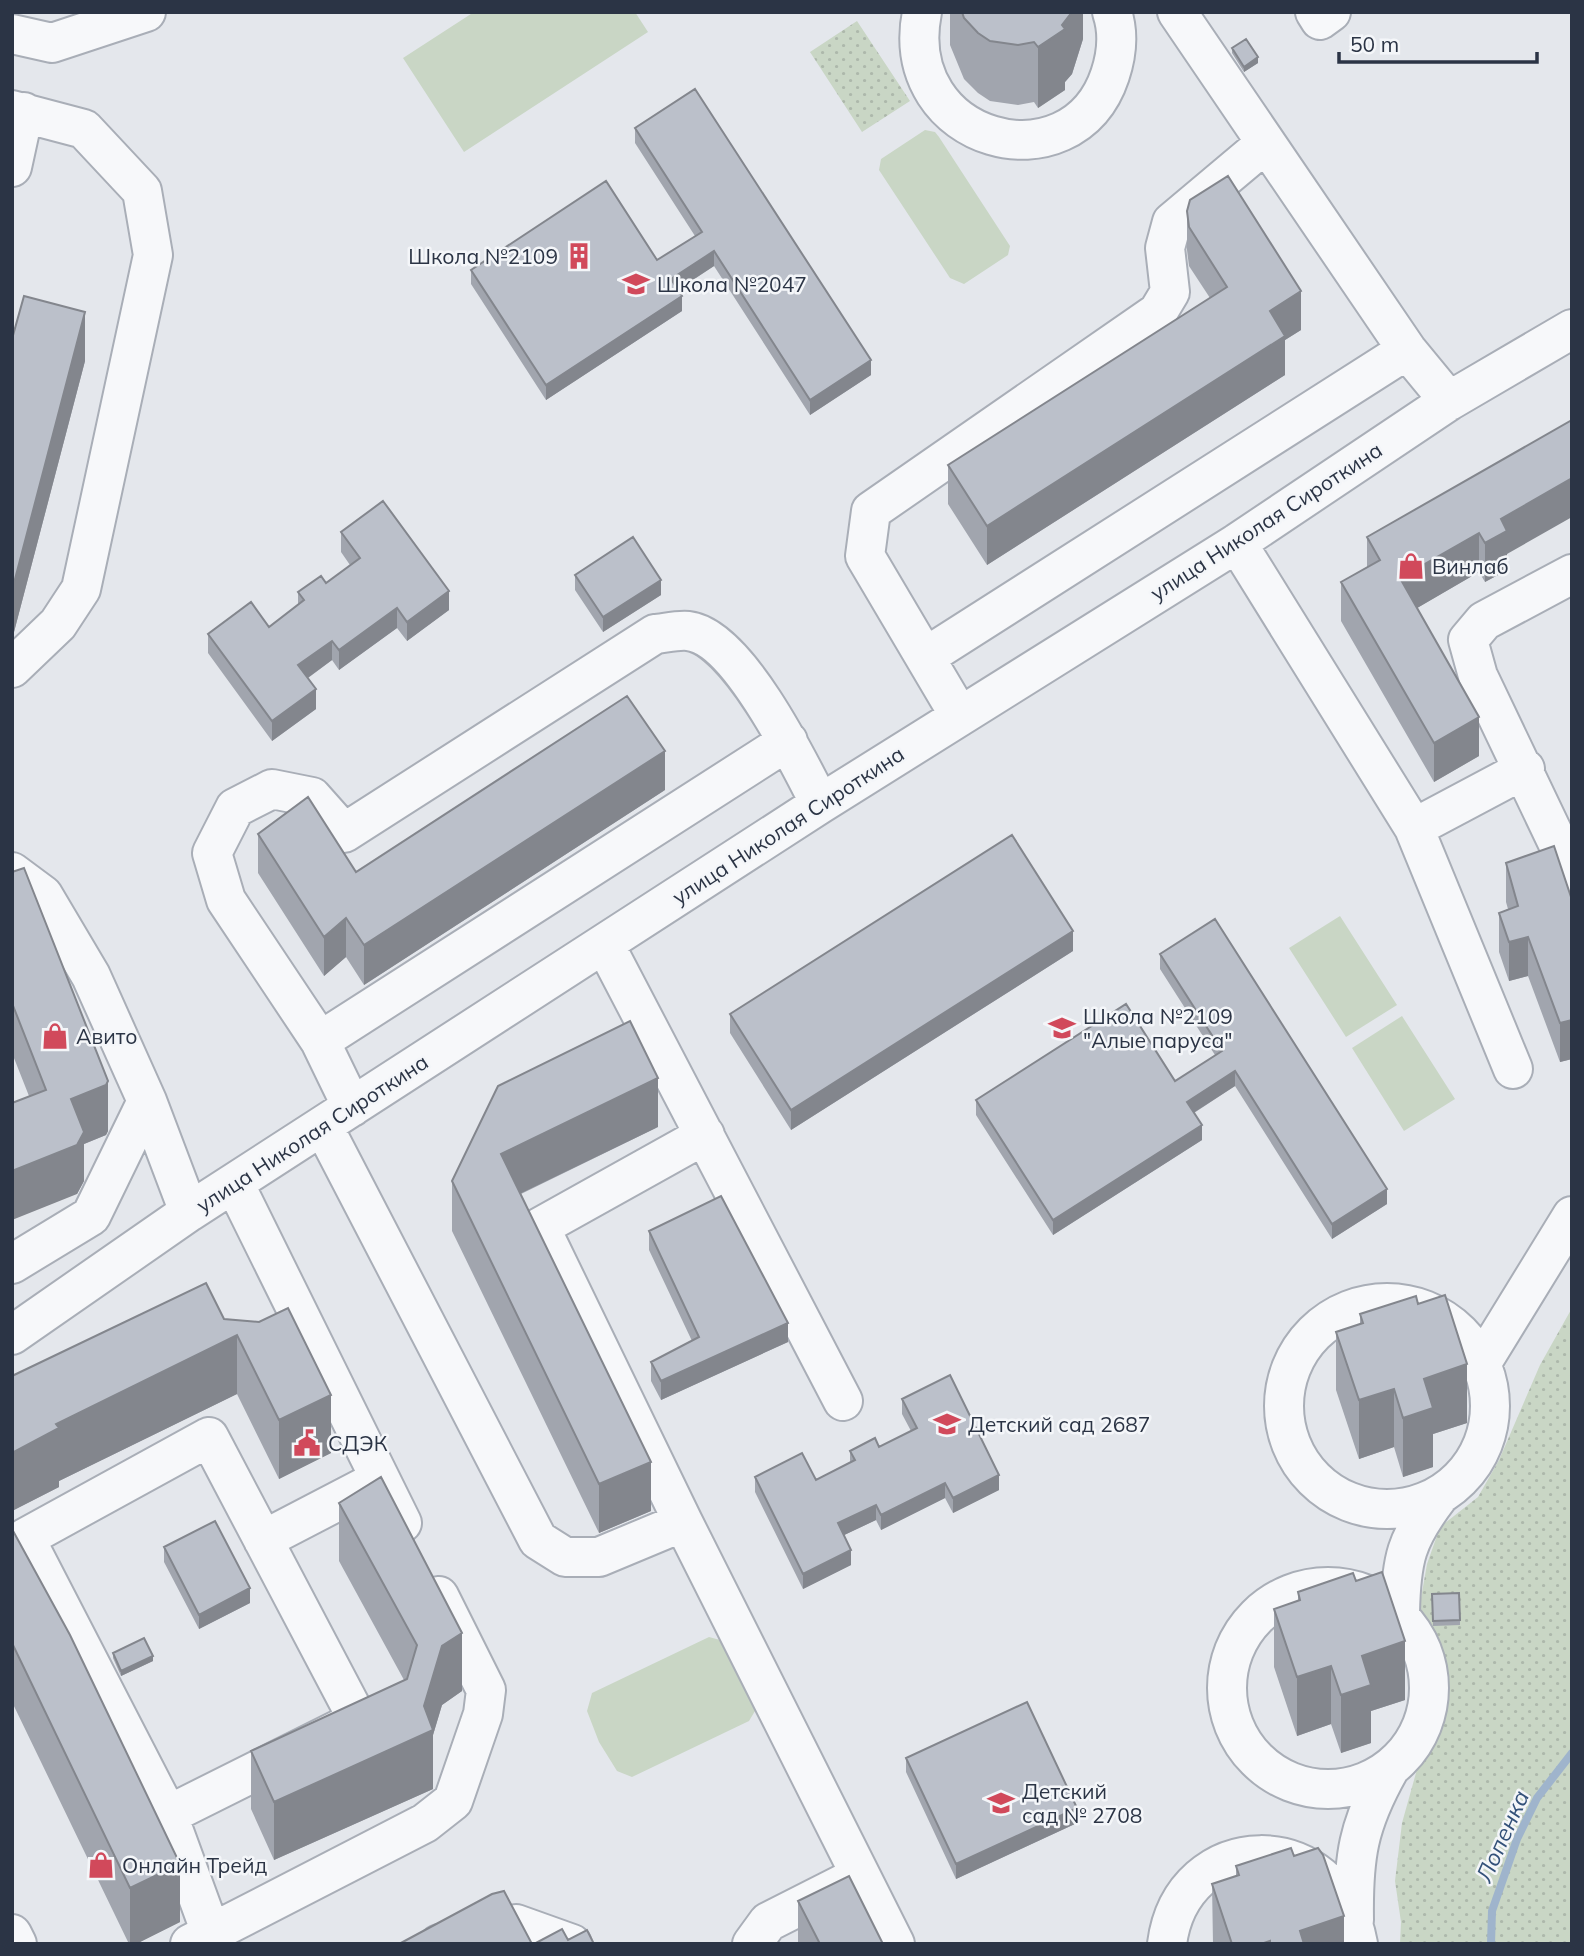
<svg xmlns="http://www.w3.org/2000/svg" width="1584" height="1956" viewBox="0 0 1584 1956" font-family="Mulish,sans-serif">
<defs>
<pattern id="park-dots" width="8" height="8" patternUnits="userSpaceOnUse" patternTransform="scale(1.75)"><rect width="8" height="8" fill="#c9d6c5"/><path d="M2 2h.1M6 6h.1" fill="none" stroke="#adb8ab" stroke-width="1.8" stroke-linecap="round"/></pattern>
</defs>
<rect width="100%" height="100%" fill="#e4e7ec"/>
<!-- grass -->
<path fill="#c9d6c5" d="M474,12H635L648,32L464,152L403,58Z
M925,130L935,132L939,137L1010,246L1008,255L964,284L950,278L879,170L881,159Z
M1340,916L1397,1005L1346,1037L1289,948Z
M1402,1016L1455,1099L1404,1131L1352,1048Z
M709,1637L731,1643L758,1706L749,1721L632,1777L617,1771L599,1742L587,1711L592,1693Z"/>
<!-- park -->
<path fill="url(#park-dots)" d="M857,21L910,101L862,132L810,52Z
M1572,1308V1944H1400L1401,1922L1395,1881L1402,1823L1440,1687L1417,1621L1427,1564L1440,1527L1478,1497L1499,1460L1540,1365Z"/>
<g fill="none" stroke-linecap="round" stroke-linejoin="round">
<!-- stream -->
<path stroke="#9fb4cc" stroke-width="8" d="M1491,1944L1492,1911L1517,1839L1537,1798L1572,1753"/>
<defs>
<path id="minor" d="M922,12C896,143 1072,189 1110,75C1117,54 1119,33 1112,12
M1177,12L1407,350L1449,401
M1315,12L1320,20L1331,12
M12,34L52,43L146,12
M12,110L84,129L142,191L153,255L81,589L58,624L12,668
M12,167L24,112
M1237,543L1414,828L1525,769
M1572,574L1484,621L1468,640L1478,676L1572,873
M927,656L1407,350
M959,715L865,556L871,511L1158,312L1170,292L1165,248L1172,222L1266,143
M1414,828L1513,1069
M12,872L43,895L91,976L147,1101L189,1212
M605,945L843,1401
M320,1041L788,741
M352,1107L320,1041L226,900L212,853L235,808L272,789L312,797L344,833L655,634C665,633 678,630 688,631C737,636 799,762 820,804
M323,1126L538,1540L565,1557H599L683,1522L540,1227L705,1135
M234,1183L402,1523
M12,1264L91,1216L147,1101
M1284 1406a103 103 0 1 1 206 0a103 103 0 1 1-206 0Z
M12,1335L189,1212L820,804L1237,543L1449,401L1572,329
M1481,1364L1572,1216
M683,1522L895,1944
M263,1540L380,1479
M1227 1688a101 101 0 1 1 202 0a101 101 0 1 1-202 0Z
M1400,1613C1401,1559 1406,1539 1439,1496
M168,1815L358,1720L209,1437L25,1538L168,1815L211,1933
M1354,1920C1353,1857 1358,1825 1389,1770
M12,1934L17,1944
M190,1944L425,1823L453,1801L483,1714L486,1690L439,1596
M439,1944L516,1924L572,1944
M752,1944L768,1922L845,1883
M1167,1944C1182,1828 1336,1823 1358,1944"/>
</defs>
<!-- minor casing -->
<use href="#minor" stroke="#a9aeb7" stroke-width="42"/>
<!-- minor -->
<use href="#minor" stroke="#f7f8fa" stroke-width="38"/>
</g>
<!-- wall -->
<path fill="#a1a5ae" d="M950,12H1083V39L1072,74L1065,82V90L1038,108L1034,102L1018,105L990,101L978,93L964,79L950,45Z
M1232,48L1258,63L1244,72L1232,53Z
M635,128L871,375L810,415L714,266L678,290L682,311L546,400L471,284V270L657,260L695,236L635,143Z
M1187,211L1301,330L1285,340V375L987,565L948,504V465L1210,298L1189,266L1187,250Z
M12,339L85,361L14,632H12Z
M1572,420L1507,554V570L1485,582L1479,572L1417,608L1479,756L1434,782L1341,621V582L1367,567V537Z
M341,532L449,610L407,641L397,628L339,670L332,660L308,678L316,709L272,741L208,653V634L269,627L298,605V592L326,583L350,565L341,552Z
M575,575L661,595L603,632L575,590Z
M665,790L364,985L346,957L324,976L258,873V834L356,872Z
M1506,863L1572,900V1059L1560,1062L1528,976L1509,981L1499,952V913L1508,909L1506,902Z
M12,872L108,1131L106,1135L84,1144V1181L77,1194L29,1096L12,1053Z
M1073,951L791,1130L730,1033V1014Z
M1160,954L1387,1204L1332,1239L1235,1086L1194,1113L1202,1140L1053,1235L976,1115V1100L1175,1081L1215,1055L1160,969Z
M658,1127L521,1194L651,1511L599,1533L452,1231V1181Z
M649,1231L788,1342L661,1400L651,1381V1362L692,1341L649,1250Z
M1360,1314L1467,1423L1433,1434V1467L1403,1477L1394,1447L1359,1459L1336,1390V1332L1360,1324Z
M224,1319L331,1453L279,1479L237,1394L59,1481V1487L12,1511Z
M902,1399L999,1490L953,1513L945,1498L881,1530L876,1520L844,1535L851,1565L803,1589L755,1492V1477L816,1480L850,1462V1451L879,1447L911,1431L902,1414Z
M339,1503L462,1691L442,1705L433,1735V1789L274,1860L251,1809V1751L404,1680L339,1561Z
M12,1529L180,1922L136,1944H129L12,1702Z
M164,1547L250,1603L199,1629L164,1562Z
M1298,1592L1405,1700L1371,1711V1743L1341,1753L1331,1724L1297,1736L1274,1667V1609L1298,1601Z
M1432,1594L1460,1620V1625L1433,1626Z
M113,1653L153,1661L121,1676L113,1658Z
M906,1758L1077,1823L956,1879L906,1772Z
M1294,1856L1344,1944H1213L1212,1884L1236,1876V1866Z
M798,1901L883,1944H798Z"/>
<!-- shaded-wall -->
<path fill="#83868d" d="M1072,12H1083V39L1072,74L1065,82V90L1038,108V47L1062,25Z
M1258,57V63L1244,72V67Z
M714,251V266L671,294V279Z
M1301,291V330L1285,340V375L987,565V526L1270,311Z
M682,296V311L546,400V385Z
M85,312V361L14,632V583Z
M871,360V375L810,415V400Z
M1572,478V517L1507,554V570L1485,582V543L1501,519Z
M1479,533V572L1400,618V578Z
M661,580V595L603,632V617Z
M449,591V610L407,641V622Z
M397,608V628L339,670V650Z
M332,641V660L298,685V665Z
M316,689V709L272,741V721Z
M1479,717V756L1434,782V743Z
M665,751V790L364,985V945Z
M346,918V957L324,976V937Z
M1073,931V951L791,1130V1110Z
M1528,937V976L1509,981V942Z
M1572,1020V1059L1560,1062V1023Z
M1235,1071V1086L1187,1117V1102Z
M658,1078V1127L501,1203V1154Z
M108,1081V1131L106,1135L84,1144V1181L77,1194L12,1220V1171L71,1099Z
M1202,1125V1140L1053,1235V1220Z
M1387,1189V1204L1332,1239V1224Z
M788,1323V1342L661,1400V1381Z
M237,1335V1394L59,1481V1487L12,1511V1453L56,1424Z
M1467,1364V1423L1433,1434V1467L1403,1477V1418L1424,1379Z
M1394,1389V1447L1359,1459V1400Z
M331,1395V1453L279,1479V1420Z
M651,1462V1511L599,1533V1484Z
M999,1475V1490L953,1513V1498Z
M945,1483V1498L881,1530V1515Z
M876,1505V1520L838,1538V1523Z
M851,1550V1565L803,1589V1574Z
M250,1588V1603L199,1629V1615Z
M462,1633V1691L442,1705L433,1735V1789L274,1860V1802L424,1706L442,1646Z
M1405,1641V1700L1371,1711V1743L1341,1753V1695L1362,1656Z
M153,1656V1661L121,1676V1671Z
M1331,1666V1724L1297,1736V1677Z
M1077,1808V1823L956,1879V1864Z
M180,1864V1922L136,1944H130V1888Z
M1344,1916V1944H1300V1931Z"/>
<!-- building -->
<path fill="#bbc0ca" stroke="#83868d" stroke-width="2" d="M962,12H1072L1062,25L1065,29L1038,47L1034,42L1018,45L990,41L978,33L964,18Z
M1246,39L1258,57L1244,67L1232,48Z
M695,89L871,360L810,400L714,251L671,279L682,296L546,385L471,270L606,181L657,260L702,232L635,128Z
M1228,176L1301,291L1270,311L1285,336L987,526L948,465L1227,287L1189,227L1187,211L1190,200Z
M24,296L85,312L14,583L12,582V339Z
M1572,420V478L1501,519L1507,531L1485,543L1479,533L1400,578L1479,717L1434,743L1341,582L1380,560L1367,537Z
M383,501L449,591L407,622L397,608L339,650L332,641L298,665L316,689L272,721L208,634L251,602L269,627L304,600L298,592L321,576L326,583L360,558L341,532Z
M633,537L661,580L603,617L575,575Z
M627,696L665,751L364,945L346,918L324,937L258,834L308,797L356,872Z
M1012,835L1073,931L791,1110L730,1014Z
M1554,846L1572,900V1020L1560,1023L1528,937L1509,942L1499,913L1518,906L1506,863Z
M24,868L108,1081L106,1085L71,1099L84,1132L77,1145L12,1171V1103L46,1090L12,1003V872Z
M1215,919L1387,1189L1332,1224L1235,1071L1187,1102L1202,1125L1053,1220L976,1100L1126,1004L1175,1081L1222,1051L1160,954Z
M630,1021L658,1078L501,1154L651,1462L599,1484L452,1181L498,1086Z
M721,1196L788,1323L661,1381L651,1362L699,1337L649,1231Z
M206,1283L224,1319L259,1322L288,1308L331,1395L279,1420L237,1335L56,1424L59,1428L12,1453V1376Z
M1445,1295L1467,1364L1424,1379L1433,1408L1403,1418L1394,1389L1359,1400L1336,1332L1363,1323L1360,1314L1416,1296L1418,1304Z
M950,1375L999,1475L953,1498L945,1483L881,1515L876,1505L838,1523L851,1550L803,1574L755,1477L802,1453L816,1480L855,1460L850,1451L875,1438L879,1447L917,1428L902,1399Z
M381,1477L462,1633L442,1646L424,1706L433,1730L274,1802L251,1751L407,1679L417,1645L339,1503Z
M215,1521L250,1588L199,1615L164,1547Z
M12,1529L70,1635L180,1864L130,1888L12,1643Z
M1382,1572L1405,1641L1362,1656L1371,1685L1341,1695L1331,1666L1297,1677L1274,1609L1300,1600L1298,1592L1353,1573L1356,1581Z
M1459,1593L1460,1620L1433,1621L1432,1594Z
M144,1638L153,1656L121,1671L113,1653Z
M1027,1702L1077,1808L956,1864L906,1758Z
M1291,1848L1294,1856L1318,1848L1323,1855L1344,1916L1300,1931L1304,1944H1270V1941L1261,1944H1232L1212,1884L1239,1875L1236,1866Z
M849,1876L883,1944H820L798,1901Z
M504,1891L532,1944H399L492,1894Z
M562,1929L568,1940L587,1930L594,1944H534Z"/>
<!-- icons -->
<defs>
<symbol id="building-bare" viewBox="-9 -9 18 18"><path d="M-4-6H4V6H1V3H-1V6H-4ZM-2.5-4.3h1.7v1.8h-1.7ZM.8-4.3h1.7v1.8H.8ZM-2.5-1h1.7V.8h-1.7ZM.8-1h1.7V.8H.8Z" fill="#d1495b" stroke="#f4f6f9" stroke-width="2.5" paint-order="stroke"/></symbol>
<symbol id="school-bare" viewBox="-9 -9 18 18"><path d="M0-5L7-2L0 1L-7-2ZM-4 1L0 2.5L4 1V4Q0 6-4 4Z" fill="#d1495b" stroke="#f4f6f9" stroke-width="2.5" paint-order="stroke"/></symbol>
<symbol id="shop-bare" viewBox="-9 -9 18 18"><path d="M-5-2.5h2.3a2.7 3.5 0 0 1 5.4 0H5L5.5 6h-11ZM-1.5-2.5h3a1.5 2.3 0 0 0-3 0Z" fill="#d1495b" stroke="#f4f6f9" stroke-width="2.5" paint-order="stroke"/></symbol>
<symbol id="civic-bare" viewBox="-9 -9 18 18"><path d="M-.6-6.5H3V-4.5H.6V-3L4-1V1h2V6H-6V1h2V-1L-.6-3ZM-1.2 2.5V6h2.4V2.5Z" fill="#d1495b" stroke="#f4f6f9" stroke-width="2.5" paint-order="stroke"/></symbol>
</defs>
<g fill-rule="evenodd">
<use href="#building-bare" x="560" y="237" width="38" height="38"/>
<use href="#school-bare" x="617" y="265" width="38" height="38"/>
<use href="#shop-bare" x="1392" y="547" width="38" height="38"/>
<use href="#school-bare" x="1043" y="1009" width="38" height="38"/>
<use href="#shop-bare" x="36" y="1017" width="38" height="38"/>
<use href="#school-bare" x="928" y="1405" width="38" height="38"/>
<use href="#civic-bare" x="288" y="1424" width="38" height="38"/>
<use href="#school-bare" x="982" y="1784" width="38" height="38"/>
<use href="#shop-bare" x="82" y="1846" width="38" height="38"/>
</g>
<g text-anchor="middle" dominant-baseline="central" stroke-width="5" stroke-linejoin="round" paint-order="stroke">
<!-- poi labels -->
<g font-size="21" fill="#2b3445" stroke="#f4f6f9" text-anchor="start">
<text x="558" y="256" text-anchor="end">Школа №2109</text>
<text x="657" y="284">Школа №2047</text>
<text x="1432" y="566">Винлаб</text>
<text x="1083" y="1016">Школа №2109<tspan x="1083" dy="24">"Алые паруса"</tspan></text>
<text x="76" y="1036">Авито</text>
<text x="968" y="1424">Детский сад 2687</text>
<text x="328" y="1443">СДЭК</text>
<text x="1022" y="1791">Детский<tspan x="1022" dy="24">сад № 2708</tspan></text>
<text x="122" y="1865">Онлайн Трейд</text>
</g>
<!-- street labels -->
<g font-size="21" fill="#2b3445" stroke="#f4f6f9">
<text transform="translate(1266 521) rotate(-33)">улица Николая Сироткина</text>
<text transform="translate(788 825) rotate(-33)">улица Николая Сироткина</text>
<text transform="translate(312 1133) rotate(-33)">улица Николая Сироткина</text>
</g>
<!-- water labels -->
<g font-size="23" font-style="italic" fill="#34527a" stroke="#f4f6f9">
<text transform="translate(1502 1836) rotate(-66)">Лопенка</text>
</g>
</g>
<!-- border -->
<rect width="1584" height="1956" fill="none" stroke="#2b3445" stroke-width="28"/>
<!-- scale -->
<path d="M1339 52v10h198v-10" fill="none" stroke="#2b3445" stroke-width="3.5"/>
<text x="1350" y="52" font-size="21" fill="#2b3445" stroke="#f4f6f9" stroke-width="5" paint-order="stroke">50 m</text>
</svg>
